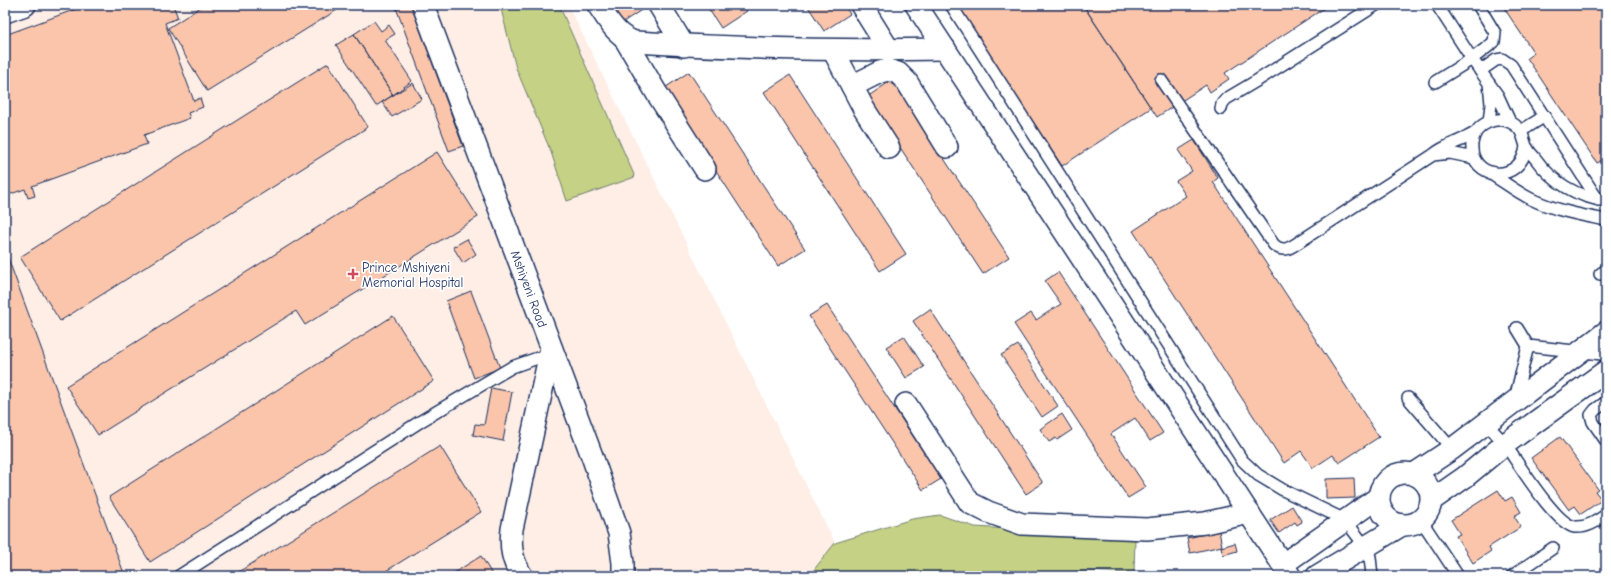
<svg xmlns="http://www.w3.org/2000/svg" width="1611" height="581" viewBox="0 0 1611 581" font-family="'Comic Neue',sans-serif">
<rect width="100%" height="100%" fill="#fff"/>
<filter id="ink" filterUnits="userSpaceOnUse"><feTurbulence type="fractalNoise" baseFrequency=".025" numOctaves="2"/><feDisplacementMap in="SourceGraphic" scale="8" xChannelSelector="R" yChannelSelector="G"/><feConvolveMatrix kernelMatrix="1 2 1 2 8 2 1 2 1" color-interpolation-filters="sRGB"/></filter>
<g filter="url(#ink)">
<!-- built -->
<path fill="#feeee6" d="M5,5H568L835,543L809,576H5Z"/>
<!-- green -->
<path fill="#c5d184" stroke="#708071" d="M500,5H559L635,177L567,201L551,152L516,68Z
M940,515L975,527L1044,531L1135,539L1134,573L1084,571L1054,576H809L835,543L912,519Z"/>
<!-- building -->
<path fill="#fac5ab" stroke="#1b2f5e" d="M87,5H173L178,18L165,23L194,101L200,98L203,107L188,113L190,118L144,135L147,144L32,186L35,196L28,198L25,189L5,196V35Z
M204,5H345L207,91L168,28Z
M395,5H411L463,146L449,151Z
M608,5H644L646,7L620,24Z
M706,5H743L747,11L721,28Z
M807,5H844L850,14L824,31Z
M956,5H1083L1151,108L1062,166Z
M1083,5H1329L1225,73L1229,79L1210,92L1206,85L1157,117Z
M1502,5H1606V164L1603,160L1597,163L1527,58L1534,53Z
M374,21L381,31L389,25L395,34L385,40L412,81L393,95L354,34Z
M354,34L393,95L376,106L336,45Z
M328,63L368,127L60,321L20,257Z
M689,72L805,249L778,266L663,89Z
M790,75L906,254L880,271L764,92Z
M892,80L1009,257L983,274L867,97Z
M413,83L422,99L392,117L382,102Z
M1194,140L1218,178L1213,182L1379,437L1339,463L1333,455L1313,468L1301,451L1284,463L1133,231L1186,196L1176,181L1192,171L1178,150Z
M437,152L478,217L305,325L296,311L98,435L66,386Z
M467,239L476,254L463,263L453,247Z
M5,250L97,500L125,576H5Z
M1058,272L1163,433L1150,441L1135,418L1111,434L1146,487L1128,498L1014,324L1031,313L1036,320L1061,304L1045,281Z
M471,291L500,368L474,378L446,301Z
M827,305L941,479L923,490L809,316Z
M930,309L1043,483L1026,494L913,321Z
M393,316L434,381L150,562L109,497Z
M904,336L924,367L906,378L886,347Z
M1018,345L1058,406L1042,417L1001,355Z
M491,388L512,392L503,441L473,435L475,424L484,425Z
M1062,414L1072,430L1057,440L1056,438L1049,442L1040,429Z
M1560,437L1598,489L1595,491L1602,500L1581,514L1575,506L1569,510L1531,458Z
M440,446L481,512L378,576H232Z
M1354,478L1355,498L1326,499V479Z
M1498,490L1505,501L1512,497L1521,512L1514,516L1521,527L1489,547L1491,551L1473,563L1456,536L1460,534L1451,520Z
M1292,506L1302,522L1297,525L1295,522L1279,533L1270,520Z
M1219,531L1222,546L1190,553L1187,538Z
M1235,543L1237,551L1223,555L1221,547Z
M481,556L493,576H449Z"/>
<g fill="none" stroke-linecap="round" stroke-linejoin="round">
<defs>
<path id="service" d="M951,5L1242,460L1258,475L1283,490L1345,520L1365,546L1370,557L1372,576
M1437,5L1472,59L1498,96L1510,122
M1480,71L1496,60L1502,59L1511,65L1598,200
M1161,80L1274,245C1283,252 1288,249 1296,244L1433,155
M1435,82L1472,59L1494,42L1495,33L1478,5
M1221,109L1222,104L1226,99L1258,80L1376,5
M1489,122L1491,104L1489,83
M1521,131L1545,116
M1526,146C1522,185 1469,180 1472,144C1474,123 1499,113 1515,125C1523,131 1523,138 1526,146C1528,150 1532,155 1535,158C1552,182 1577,197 1606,201
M1474,158L1450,153L1433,155C1446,144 1461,142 1475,133
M1491,174C1504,182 1517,192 1531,199C1554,210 1580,215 1606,220
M1600,274L1606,270
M1517,328L1528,346
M1408,398L1452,449
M1515,399L1528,346L1602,354L1606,356
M1606,402L1595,410L1591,415L1593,422L1606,441
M1486,423C1493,431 1500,438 1506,446C1519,464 1555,524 1575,527C1587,528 1597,521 1606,515
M1421,520L1458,576
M179,576L421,421L512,367L549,354
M1512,576L1553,548"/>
<g id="minor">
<path id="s1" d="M423,5L592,456L619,533L623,563V576"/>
<path d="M598,5C609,21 616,36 635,42C739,49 842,51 945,49"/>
<path d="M659,5L684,46"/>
<path d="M861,5L889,50"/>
<path d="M916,5L1290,576"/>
<path d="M5,12L25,5"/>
<path d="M625,39L656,92L705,169"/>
<path d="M833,50L864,109L889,148"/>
<path d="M852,86L880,72L888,70L898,73L907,82L947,147"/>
<path d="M906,404L970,503L988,512L1022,524L1147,529L1205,523L1249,513"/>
<circle cx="1405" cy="499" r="26"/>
<path d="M1414,474L1452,449L1606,332"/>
<path d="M1432,500L1465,477L1505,444L1606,371"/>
<path d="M1283,564L1379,497"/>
<path d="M522,576C512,561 510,547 512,529L551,348"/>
<path d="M1317,576L1402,525"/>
</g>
</defs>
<!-- service casing -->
<use href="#service" stroke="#1b2f5e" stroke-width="14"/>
<!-- minor casing -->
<use href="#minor" stroke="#1b2f5e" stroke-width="24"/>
<!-- service -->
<use href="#service" stroke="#fff" stroke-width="11"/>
<!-- minor -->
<use href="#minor" stroke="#fff" stroke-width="21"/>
</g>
</g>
<!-- markers -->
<path fill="#d1495b" stroke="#fff" stroke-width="1.5" d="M351 268h4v4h4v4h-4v4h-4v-4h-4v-4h4z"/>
<g text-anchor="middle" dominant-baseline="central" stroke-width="3.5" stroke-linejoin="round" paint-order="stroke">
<!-- poi labels -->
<g font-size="13" fill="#1b2f5e" stroke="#fff" text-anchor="start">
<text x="362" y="267">Prince Mshiyeni<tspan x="362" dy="15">Memorial Hospital</tspan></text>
</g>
<!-- street labels -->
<g font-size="13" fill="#1b2f5e" stroke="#fff">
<text stroke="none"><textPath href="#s1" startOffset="303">Mshiyeni Road</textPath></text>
</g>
</g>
<!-- margin -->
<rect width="1611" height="581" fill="none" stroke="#fff" stroke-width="20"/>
<rect x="10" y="10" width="1591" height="561" fill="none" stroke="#1b2f5e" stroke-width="1.5" filter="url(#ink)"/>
</svg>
